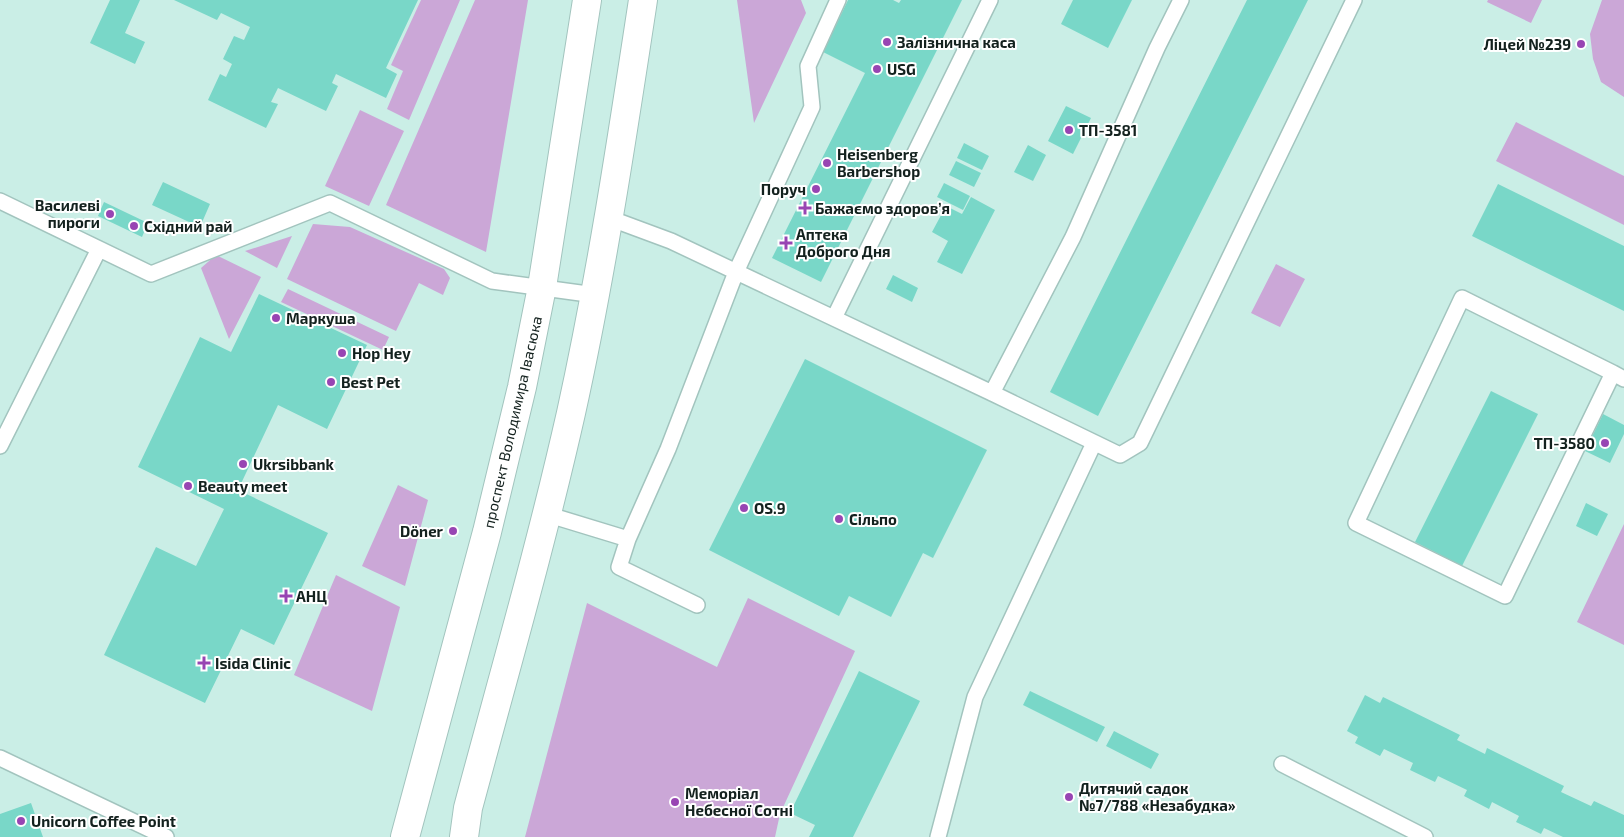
<svg xmlns="http://www.w3.org/2000/svg" width="1624" height="837" viewBox="0 0 1624 837" font-family="'Exo 2',sans-serif">
<rect width="100%" height="100%" fill="#caeee6"/>
<!-- green -->
<path fill="#cba7d7" d="M421,0H460L409,120L387,109L403,71L391,65Z
M475,0H528L486,252L386,205Z
M737,0H801L806,13L754,123Z
M1488,0H1542L1531,23L1487,2Z
M1602,0H1624V97L1601,82L1593,59L1590,34Z
M360,110L404,131L369,206L325,186Z
M1516,122L1624,176V225L1496,161Z
M313,224L350,227L444,269L450,278L443,295L419,283L396,331L287,279Z
M292,236L277,268L245,251Z
M216,255L261,277L229,339L201,268Z
M1276,264L1305,279L1280,327L1251,313Z
M288,289L389,337L383,350L281,302Z
M398,485L428,500L405,586L362,566Z
M1624,524V645L1577,622Z
M336,575L400,607L372,711L294,675Z
M748,598L855,651L780,814L775,837H525L587,603L717,667Z"/>
<!-- building -->
<path fill="#79d7c8" d="M110,0H140L125,33L145,42L135,64L90,43Z
M174,0H418L386,68L397,74L386,98L336,74L332,83L338,86L326,111L278,88L271,102L278,104L266,128L208,100L220,74L226,77L232,64L223,59L234,36L244,40L250,27L221,13L217,20Z
M848,0H893L899,3L901,0H962L821,282L772,258L865,73L823,52Z
M1073,0H1132L1108,48L1061,24Z
M1247,0H1308L1098,416L1050,392Z
M1066,106L1091,118L1073,154L1048,141Z
M964,143L989,156L982,170L957,158Z
M1028,145L1046,155L1033,181L1014,172Z
M956,161L981,173L974,187L949,175Z
M163,182L210,204L200,227L152,205Z
M944,183L970,196L963,210L937,197Z
M1498,184L1624,246V311L1472,236Z
M971,197L995,210L962,274L937,262L948,241L932,232L946,206L962,214Z
M104,202L148,223L142,237L98,216Z
M893,275L918,288L912,302L886,289Z
M259,294L367,345L327,429L278,405L238,490L328,533L274,645L241,629L205,703L104,655L156,547L196,566L224,509L138,467L200,337L231,352Z
M805,359L987,450L933,558L923,553L891,617L849,596L839,616L709,550Z
M1491,391L1538,414L1462,566L1415,542Z
M1603,414L1624,425V434L1610,463L1585,451Z
M1586,503L1608,514L1597,536L1576,526Z
M859,671L920,701L853,837H809L815,825L790,813Z
M1030,691L1105,727L1097,742L1023,705Z
M1365,695L1380,703L1383,697L1460,735L1457,740L1485,754L1487,748L1564,786L1561,792L1591,806L1594,801L1624,815V837H1563L1544,828L1541,834L1516,822L1519,816L1492,802L1489,809L1464,796L1467,790L1438,776L1435,782L1410,770L1413,763L1384,749L1380,756L1355,743L1358,737L1347,731Z
M1114,731L1159,754L1151,769L1106,746Z
M31,803L43,837H0V814Z"/>
<g fill="none" stroke-linecap="round" stroke-linejoin="round">
<defs>
<path id="lane" d="M0,201L151,274L330,203L492,281L595,295
M609,218L671,241L992,393L1120,455L1140,443L1354,0
M834,318L990,0
M1613,373L1505,596L1356,523L1462,298L1613,373L1624,379
M992,393L1073,237L1157,48L1181,0
M0,446L99,249
M546,514L628,539
M697,605L619,567L628,539L668,449L736,272L812,107L808,66L838,0
M0,758L166,837
M1282,764L1425,837
M938,837L975,697L1094,443"/>
<path id="secondary" d="M405,837L487,532L522,387L542,287L587,0
M464,837L468,808C503,677 541,546 571,413C601,277 622,138 643,0"/>
</defs>
<!-- lane casing -->
<use href="#lane" stroke="#a2c4be" stroke-width="18"/>
<!-- secondary casing -->
<use href="#secondary" stroke="#a2c4be" stroke-width="30"/>
<!-- lane -->
<use href="#lane" stroke="#fff" stroke-width="15"/>
<!-- secondary -->
<use href="#secondary" stroke="#fff" stroke-width="28"/>
</g>
<!-- markers -->
<g fill="#9845b3" stroke="#fff" stroke-width="2">
<circle cx="887" cy="42" r="5"/>
<circle cx="1581" cy="44" r="5"/>
<circle cx="877" cy="69" r="5"/>
<circle cx="1069" cy="130" r="5"/>
<circle cx="827" cy="163" r="5"/>
<circle cx="816" cy="189" r="5"/>
<path d="M802.5 200.5h5v5h5v5h-5v5h-5v-5h-5v-5h5z"/>
<circle cx="110" cy="214" r="5"/>
<circle cx="134" cy="226" r="5"/>
<path d="M783.5 235.5h5v5h5v5h-5v5h-5v-5h-5v-5h5z"/>
<circle cx="276" cy="318" r="5"/>
<circle cx="342" cy="353" r="5"/>
<circle cx="331" cy="382" r="5"/>
<circle cx="1605" cy="443" r="5"/>
<circle cx="243" cy="464" r="5"/>
<circle cx="188" cy="486" r="5"/>
<circle cx="744" cy="508" r="5"/>
<circle cx="839" cy="519" r="5"/>
<circle cx="453" cy="531" r="5"/>
<path d="M283.5 588.5h5v5h5v5h-5v5h-5v-5h-5v-5h5z"/>
<path d="M201.5 655.5h5v5h5v5h-5v5h-5v-5h-5v-5h5z"/>
<circle cx="1069" cy="797" r="5"/>
<circle cx="675" cy="802" r="5"/>
<circle cx="21" cy="821" r="5"/>
</g>
<g text-anchor="middle" dominant-baseline="central" stroke-width="4" stroke-linejoin="round" paint-order="stroke">
<!-- poi labels -->
<g font-size="15" font-weight="bold" fill="#13211e" stroke="#fff" text-anchor="start">
<text x="897" y="42">Залізнична каса</text>
<text x="1571" y="44" text-anchor="end">Ліцей №239</text>
<text x="887" y="69">USG</text>
<text x="1079" y="130">ТП-3581</text>
<text x="837" y="154">Heisenberg<tspan x="837" dy="17">Barbershop</tspan></text>
<text x="806" y="189" text-anchor="end">Поруч</text>
<text x="100" y="205" text-anchor="end">Василеві<tspan x="100" dy="17">пироги</tspan></text>
<text x="815" y="208">Бажаємо здоровʼя</text>
<text x="144" y="226">Східний рай</text>
<text x="796" y="234">Аптека<tspan x="796" dy="17">Доброго Дня</tspan></text>
<text x="286" y="318">Маркуша</text>
<text x="352" y="353">Hop Hey</text>
<text x="341" y="382">Best Pet</text>
<text x="1595" y="443" text-anchor="end">ТП-3580</text>
<text x="253" y="464">Ukrsibbank</text>
<text x="198" y="486">Beauty meet</text>
<text x="754" y="508">OS.9</text>
<text x="849" y="519">Сільпо</text>
<text x="443" y="531" text-anchor="end">Döner</text>
<text x="296" y="596">АНЦ</text>
<text x="215" y="663">Isida Clinic</text>
<text x="1079" y="788">Дитячий садок<tspan x="1079" dy="17">№7/788 «Незабудка»</tspan></text>
<text x="685" y="793">Меморіал<tspan x="685" dy="17">Небесної Сотні</tspan></text>
<text x="31" y="821">Unicorn Coffee Point</text>
</g>
<!-- street labels -->
<g font-size="15" fill="#13211e" stroke="#fff">
<text transform="translate(512 422) rotate(-77)">проспект Володимира Івасюка</text>
</g>
</g>
</svg>
